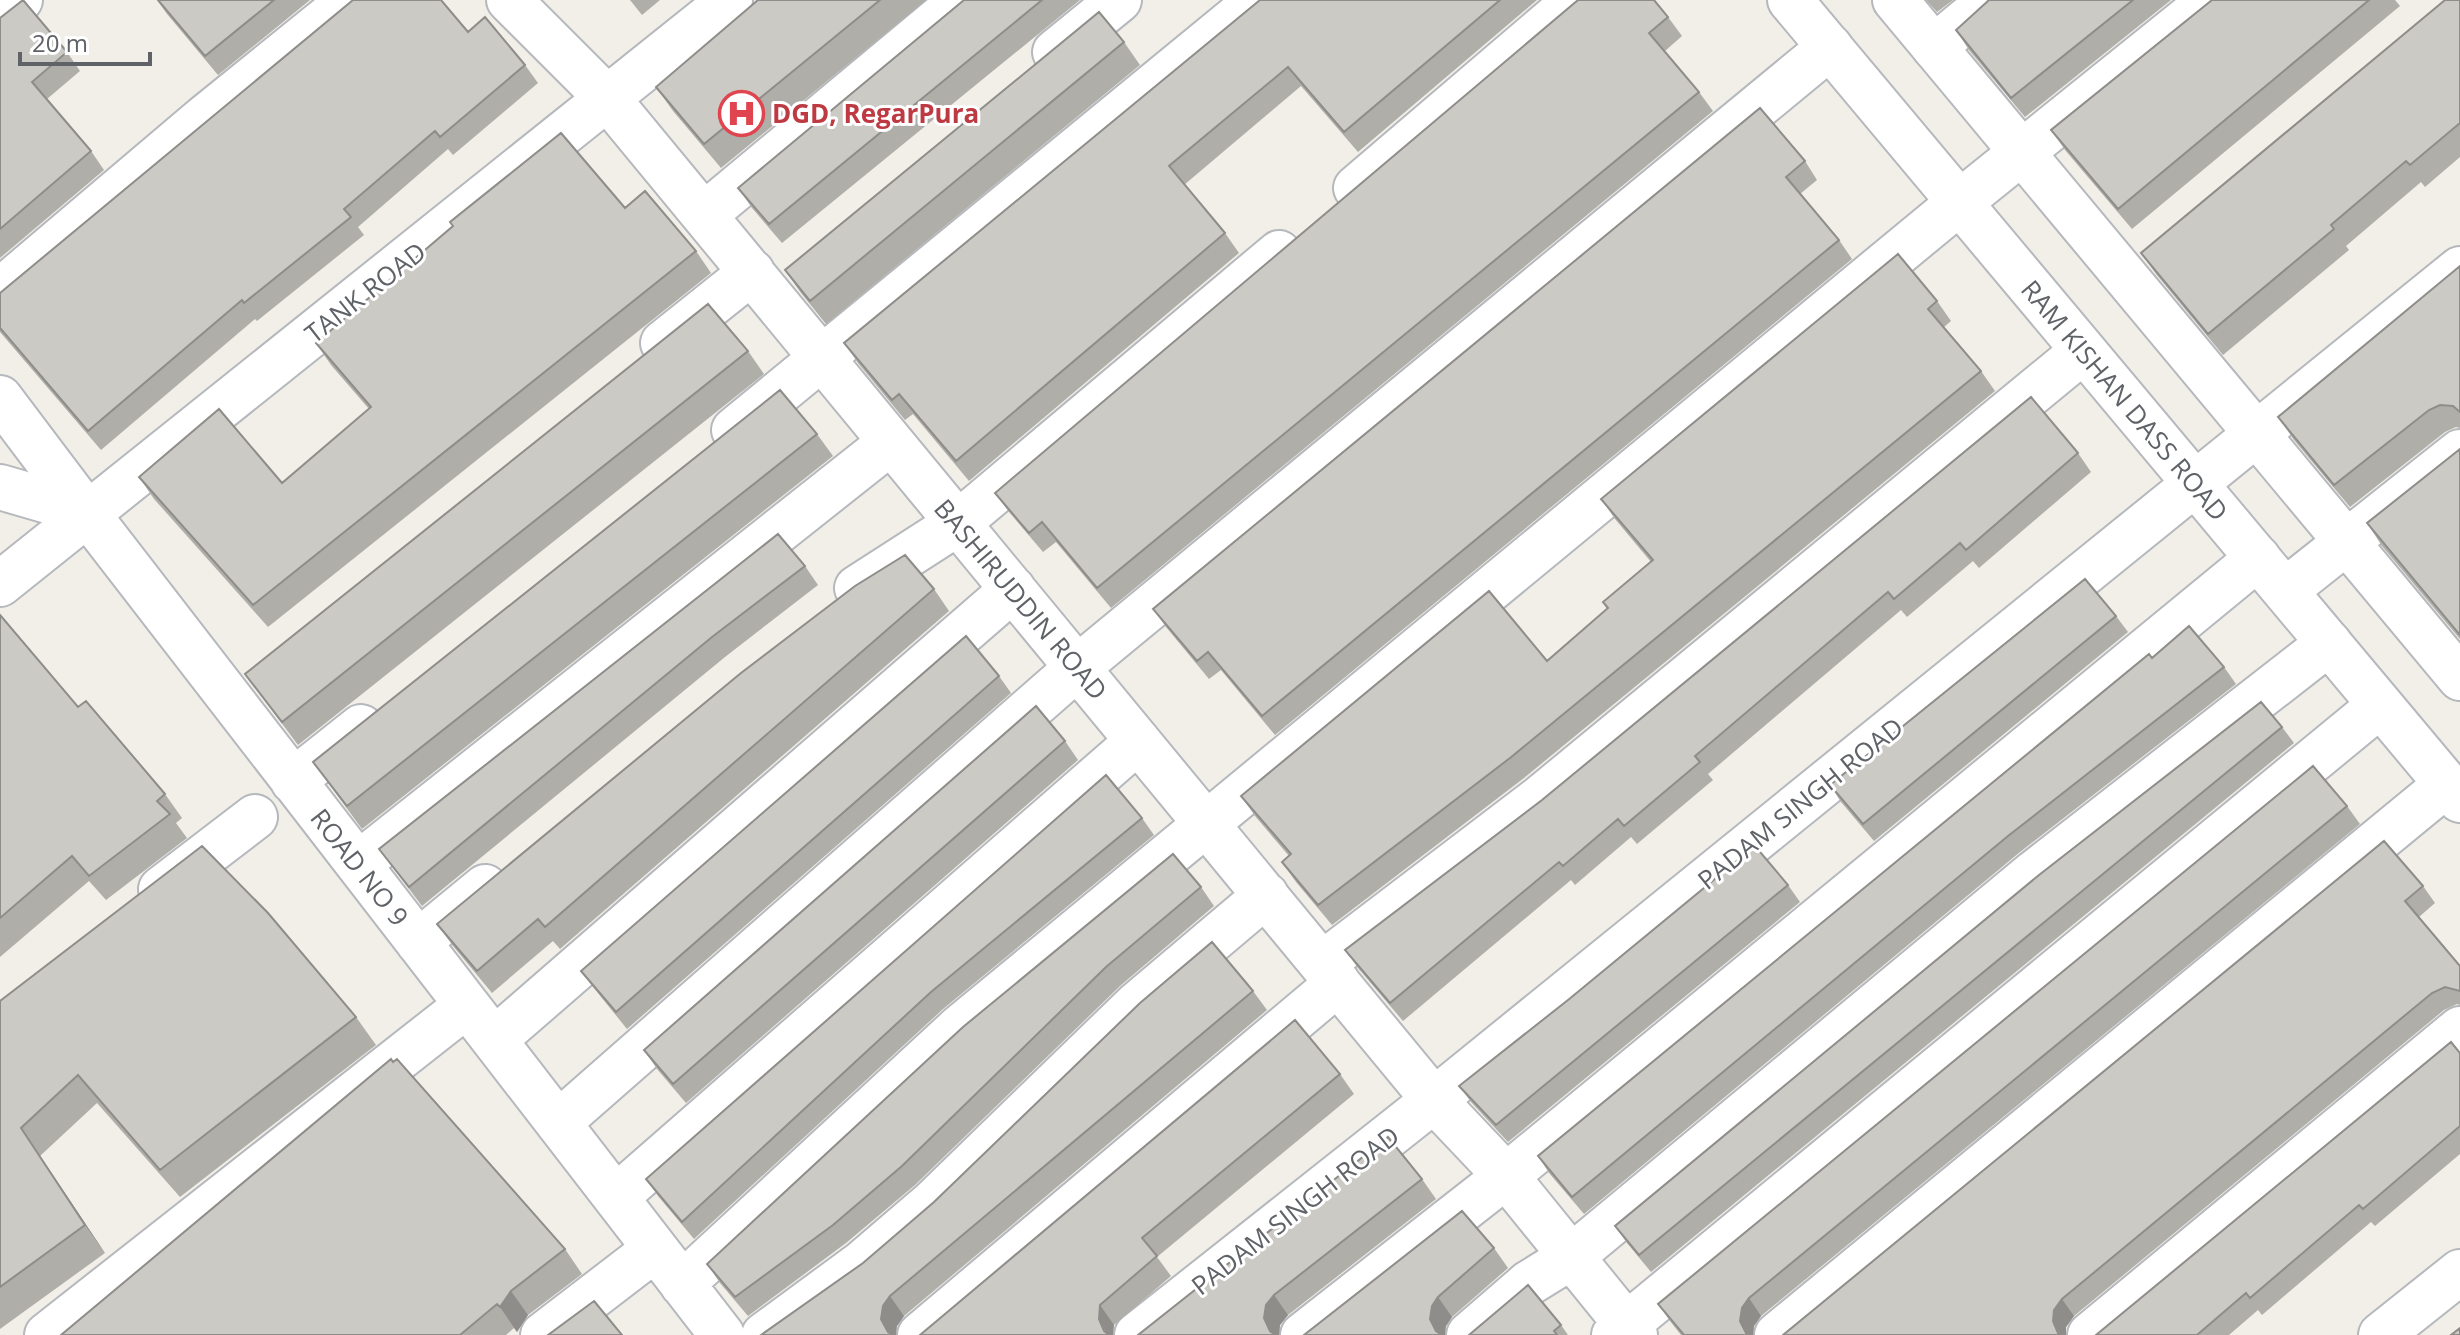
<svg xmlns="http://www.w3.org/2000/svg" width="2460" height="1335" viewBox="0 0 2460 1335" font-family="'Open Sans',sans-serif">
<rect width="100%" height="100%" fill="#f1efe8"/>
<g fill="none" stroke-linecap="round" stroke-linejoin="round">
<defs>
<path id="minor" d="M0,16L20,0
M1934,47L1991,0
M1055,52L1119,0
M608,99L1434,1100L1506,1176L1635,1335
M1356,188L1576,0
M704,215L962,0
M0,291L204,118L350,0
M663,343L752,272
M734,430L1258,0
M0,487L86,512L722,1335
M857,588L958,523L1279,253
M2286,590L2460,452
M293,781L361,727
M358,864L891,442
M161,889L255,817
M418,942L485,887
M1322,964L1540,798L2083,351
M494,1040L1013,589
M558,1123L1078,667L1830,47
M616,1197L1138,741
M682,1284L960,1027L1960,202L2211,0
M47,1335L467,1005
M543,1335L655,1249
M764,1335L862,1263L932,1203L1137,1004L1266,895
M920,1335L1338,983
M1303,1335L1506,1176L2258,558
M1469,1335L1529,1283L1571,1257L2035,872L2329,643
M1614,1335L2379,706
M1777,1335L2447,784
M2090,1335L2460,1029"/>
<path id="tertiary" d="M509,0L608,99
M1790,0L2460,800
M1895,0L2460,678
M0,398L86,512
M0,584L730,0
M1137,1335L1434,1100L2460,269
M2381,1335L2460,1272"/>
</defs>
<!-- minor casing -->
<use href="#minor" stroke="#b5b8bc" stroke-width="48"/>
<!-- tertiary casing -->
<use href="#tertiary" stroke="#b5b8bc" stroke-width="48"/>
<!-- minor -->
<use href="#minor" stroke="#fff" stroke-width="44"/>
<!-- tertiary -->
<use href="#tertiary" stroke="#fff" stroke-width="44"/>
</g>
<!-- wall -->
<path fill="#afaea9" d="M157,0H310L218,75L167,14Z
M630,0H660L642,15Z
M758,0H926L721,168L673,111L656,87Z
M964,0H1080L782,243L752,208L738,188Z
M1260,0H1537L1358,152L1301,86L1184,185L1225,233L1239,253L969,481L913,414L905,420L858,363L844,343Z
M1926,0H1953L1937,12Z
M1989,0H2171L2025,117L1969,50L1956,30Z
M2212,0H2395L2400,6L2132,229L2065,150L2051,130Z
M2460,0V157L2425,187L2421,182L2346,246L2349,250L2223,355L2156,274L2141,253Z
M1668,17L1682,36L1665,51L1699,92L1713,111L1111,608L1056,542L1043,552L1009,512L995,493Z
M0,18L67,52L80,71L47,99L91,151L104,170L0,258Z
M468,32L525,65L538,83L453,155L448,149L358,227L364,235L257,321L255,319L101,450L0,332V293Z
M1124,42L1140,65L826,324L801,293L785,270Z
M1805,161L1817,180L1800,194L1839,240L1852,259L1275,735L1221,670L1209,679L1166,627L1153,609Z
M625,208L696,251L711,273L268,627L154,499L139,477L282,483L369,409L331,365L316,343Z
M2460,266V428L2456,427L2445,432L2350,507L2294,440L2278,417Z
M1937,301L1951,321L1943,328L1981,371L1995,391L1524,778L1332,925L1296,882L1282,862L1289,856L1255,816L1241,796L1547,661L1607,609L1603,602L1651,562L1615,519L1601,499Z
M748,351L764,374L298,745L245,674Z
M817,434L833,456L362,829L313,762Z
M2460,449V639L2382,546L2367,523Z
M2078,453L2091,472L1979,568L1973,561L1907,617L1901,610L1708,774L1713,780L1637,844L1631,837L1575,885L1571,880L1403,1021L1358,968L1345,950Z
M805,566L818,585L725,657L422,906L379,849Z
M934,589L949,611L560,949L553,941L492,993L453,946L437,924Z
M0,615L78,707L165,794L182,818L176,823L187,838L106,900L89,881L0,957Z
M2116,616L2128,632L1874,841L1841,802L1830,785Z
M2152,658L2224,667L2236,684L2020,852L1584,1214L1549,1173L1538,1156Z
M999,676L1011,693L627,1029L593,987L581,971Z
M2282,727L2294,743L1651,1272L1627,1243L1615,1226Z
M1065,741L1078,760L686,1103L657,1069L644,1050Z
M2347,806L2360,824L1761,1316L1754,1326L1753,1335H1681L1670,1321L1658,1304Z
M1142,818L1154,835L943,1009L694,1239L658,1196L646,1179Z
M1788,885L1800,902L1508,1142L1471,1102L1459,1086Z
M2423,886L2435,903L2419,917L2460,966V1005L2457,1004L2444,1010L2074,1316L2066,1327L1783,1335Z
M1201,887L1214,906L1120,986L915,1185L846,1243L748,1316L720,1283L707,1264Z
M1253,991L1267,1010L904,1316L897,1326L761,1335Z
M0,1001L356,1017L376,1045L180,1197L97,1103L40,1156L105,1253L0,1329Z
M2460,1053V1154L2375,1226L2371,1222L2262,1315L2258,1310L2229,1335H2096Z
M1340,1074L1354,1094L1157,1257L1171,1276L1114,1325L920,1335Z
M1422,1179L1436,1199L1288,1315L1280,1325L1279,1335H1138Z
M1494,1248L1508,1268L1452,1317L1446,1326L1304,1335Z
M565,1249L582,1274L528,1315L517,1332L514,1328L506,1335H61Z
M1561,1325L1568,1335H1469Z"/>
<!-- shaded-wall -->
<path fill="#8f8d8a" d="M21,1128L40,1156L105,1253L85,1225Z
M511,1291L528,1315L517,1332L500,1307Z
M1274,1295L1288,1315L1280,1325L1279,1335H1273L1264,1318L1266,1305Z
M890,1296L904,1316L897,1326L896,1335H890L881,1319L883,1306Z
M1438,1297L1452,1317L1446,1326L1445,1335H1439L1430,1319L1432,1306Z
M1749,1298L1761,1316L1754,1326L1753,1335H1747L1740,1321L1742,1308Z
M2062,1299L2074,1316L2066,1327V1335H2060L2053,1321L2054,1310Z
M1100,1305L1114,1325L1113,1335H1107L1099,1319Z"/>
<!-- building -->
<path fill="#cccac5" stroke="#8f8d8a" stroke-width="2" d="M23,0L67,52L32,82L91,151L0,229V18Z
M158,0H274L205,56Z
M353,0H441L468,32L485,17L525,65L440,137L435,131L344,209L351,217L244,303L242,300L88,431L0,328V293Z
M758,0H880L704,144L656,87Z
M964,0H1042L769,224L738,188Z
M1260,0H1500L1344,132L1288,67L1169,166L1225,233L956,461L899,394L892,400L844,343Z
M1578,0H1654L1668,17L1649,33L1699,92L1097,588L1042,522L1029,533L995,493Z
M1989,0H2133L2011,98L1956,30Z
M2212,0H2369L2118,209L2051,130Z
M2445,0H2460V123L2410,165L2406,161L2331,225L2334,229L2208,334L2141,253Z
M1099,12L1124,42L810,301L785,270Z
M1760,108L1805,161L1786,177L1839,240L1262,716L1208,652L1197,661L1153,609Z
M561,133L625,208L645,191L696,251L253,605L139,477L219,409L282,483L371,407L316,343L453,226L450,222Z
M1898,254L1937,301L1928,309L1981,371L1510,758L1318,905L1282,862L1291,854L1241,796L1489,591L1547,661L1608,608L1603,602L1653,560L1601,499Z
M2460,266V412L2453,406L2440,405L2429,410L2334,485L2278,417Z
M708,304L748,351L282,722L245,674Z
M780,390L817,434L347,806L313,762Z
M2031,397L2078,453L1966,550L1960,543L1894,599L1888,592L1695,756L1700,762L1624,826L1618,819L1563,866L1559,862L1390,1003L1345,950L1542,800Z
M2460,449V635L2367,523Z
M778,534L805,566L712,637L409,887L379,849Z
M905,555L934,589L545,927L538,919L477,971L437,924L741,673L855,586Z
M2085,579L2116,616L1863,824L1830,785Z
M0,615L78,707L86,701L165,794L157,801L170,814L89,876L72,856L0,918Z
M2189,626L2224,667L2008,836L1572,1197L1538,1156L2149,654L2152,658Z
M966,636L999,676L616,1012L581,971Z
M2261,702L2282,727L1639,1255L1615,1226L2039,875Z
M1036,706L1065,741L673,1084L644,1050Z
M2313,766L2347,806L1749,1298L1742,1308L1740,1321L1747,1335H1684L1658,1304Z
M1106,775L1142,818L931,992L682,1222L646,1179Z
M2384,841L2423,886L2405,901L2460,966V991L2445,987L2432,993L2062,1299L2054,1310L2053,1321L2058,1333L2061,1335H1783Z
M202,846L268,913L356,1017L160,1170L78,1075L21,1128L85,1225L0,1287V1001Z
M1755,846L1788,885L1496,1125L1459,1086L1568,1000Z
M1173,854L1201,887L1106,967L902,1166L833,1225L735,1297L707,1264L963,1027Z
M1212,942L1253,991L890,1296L883,1306L881,1319L888,1332L893,1335H761L863,1263L934,1202L1140,1003Z
M1295,1020L1340,1074L1142,1238L1157,1256L1100,1305L1099,1319L1104,1331L1109,1335H920Z
M2451,1042L2460,1053V1126L2363,1209L2359,1205L2250,1298L2246,1293L2197,1335H2096Z
M391,1059L393,1062L397,1059L565,1249L511,1291L500,1307L497,1304L460,1335H61Z
M1388,1137L1422,1179L1274,1295L1266,1305L1264,1318L1270,1331L1275,1335H1138Z
M1462,1211L1494,1248L1438,1297L1432,1306L1430,1319L1436,1331L1442,1335H1304Z
M1528,1285L1561,1325L1554,1331L1557,1335H1469Z
M594,1301L622,1335H548Z
M2460,1328V1335H2451Z"/>
<!-- icons -->
<defs>
<symbol id="hospital-ring" viewBox="-11 -11 22 22"><circle r="9.5" fill="#fff" stroke="#e0444e" stroke-width="1.5"/><path d="M-5-5h3v3.5h4V-5h3V5h-3V1.5h-4V5h-3Z" fill="#e0444e"/></symbol>
</defs>
<g fill-rule="evenodd">
<use href="#hospital-ring" x="716" y="88" width="51" height="51"/>
</g>
<g text-anchor="middle" dominant-baseline="central" stroke-width="6" stroke-linejoin="round" paint-order="stroke">
<!-- health labels -->
<g font-size="26" font-weight="bold" fill="#be3a42" stroke="#fff" text-anchor="start">
<text x="772" y="113">DGD, RegarPura</text>
</g>
<!-- street labels -->
<g font-size="26" fill="#5f6368" stroke="#fff">
<text transform="translate(365 292) rotate(-38)">TANK ROAD</text>
<text transform="translate(2125 400) rotate(50)">RAM KISHAN DASS ROAD</text>
<text transform="translate(1021 599) rotate(50)">BASHIRUDDIN ROAD</text>
<text transform="translate(1800 803) rotate(-39)">PADAM SINGH ROAD</text>
<text transform="translate(360 867) rotate(52)">ROAD NO 9</text>
<text transform="translate(1295 1210) rotate(-38)">PADAM SINGH ROAD</text>
</g>
</g>
<!-- scale -->
<path d="M20 52v12h130v-12" fill="none" stroke="#5f6368" stroke-width="4"/>
<text x="32" y="52" font-size="24" fill="#5f6368" stroke="#ffffff" stroke-width="6" paint-order="stroke">20 m</text>
</svg>
